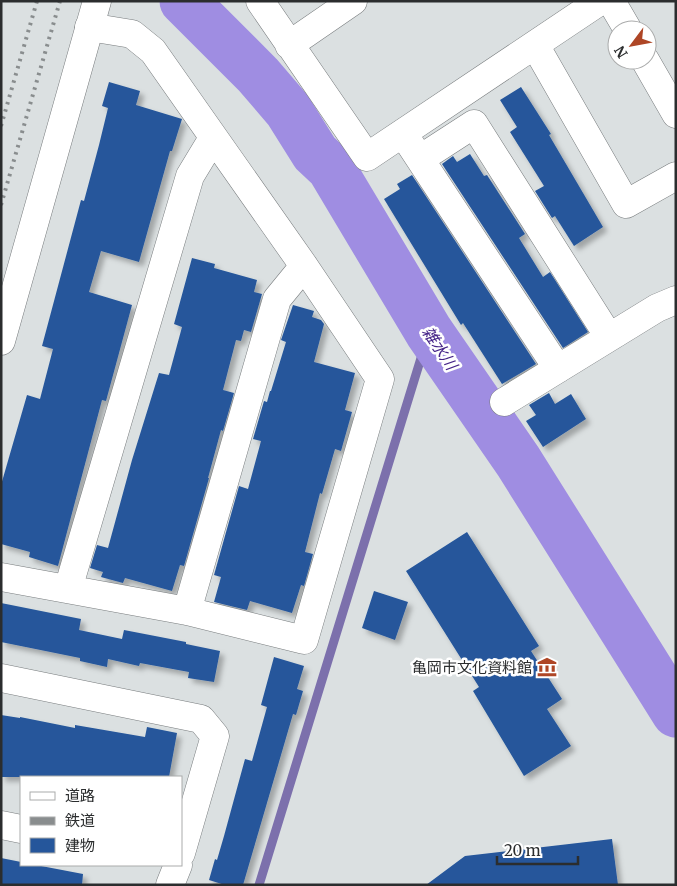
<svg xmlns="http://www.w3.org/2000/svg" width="677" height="886" viewBox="0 0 677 886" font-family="Merriweather,'Noto Sans JP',serif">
<defs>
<filter id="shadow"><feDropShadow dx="4.5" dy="4.5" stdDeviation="2.5" flood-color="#0004"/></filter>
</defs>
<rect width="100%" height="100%" fill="#dbe0e1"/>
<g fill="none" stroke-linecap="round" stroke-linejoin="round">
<!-- stream -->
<path stroke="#7c70ac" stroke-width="9" d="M259,885L429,332"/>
<!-- river -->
<path stroke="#9f8de2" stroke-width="49" d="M184,1L258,75L288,110L315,153L331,168L429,332L518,461L676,713"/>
</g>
<!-- building -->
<path fill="#25569b" filter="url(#shadow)" d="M109,82L140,91L136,105L182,119L172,151H170L139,262L101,251L89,292L132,305L106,401L102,400L58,566L29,557L30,552L1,544V485L27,395L40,399L53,349L42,346L81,200L84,201L99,145L108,108L102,106Z
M521,87L551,134L549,135L603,227L574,246L555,216L552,218L535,191L544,186L510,132L517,127L500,100Z
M470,154L484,176L487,175L525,234L519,238L543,277L550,272L588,332L563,348L442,164L453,156L457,162Z
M412,175L536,364L502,384L463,323L461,325L384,199L400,189L397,184Z
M192,258L215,264L214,268L257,280L254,292L262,294L251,332L244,330L241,341L236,340L223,390L234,393L223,431L221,430L208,478H209L184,566L180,565L172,591L125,578L123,583L101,577L103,572L90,568L97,545L108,548L132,460L159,373L169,375L182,327L174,324Z
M293,305L314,311L312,317L321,320L324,324L314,362L355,373L345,410L352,412L341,451L335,449L322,494L320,493L305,552L313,554L304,586L301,585L292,613L250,601L247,610L214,602L221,577L214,575L239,486L248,489L261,441L253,439L264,401L267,402L270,391H271L286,342L281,340Z
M549,393L555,404L571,394L586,419L543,447L526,421L536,415L529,405Z
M467,532L539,646L531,651L562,699L547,709L571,746L524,776L473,691L479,687L406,571Z
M374,591L408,602L395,640L362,628Z
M1,603L81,619L79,630L122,639L124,630L186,642V644L220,651L214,682L188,678L189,672L140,663L139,666L108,659L107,667L80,661V658L1,642Z
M274,657L304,666L297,689L303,691L296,715L293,714L243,885H225L209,880L215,859L217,860L224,836L245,759L252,761L267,707L261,705Z
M1,715L20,718V717L75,728V725L145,737L147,727L177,733L169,777H1Z
M612,839L618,885H426L465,856Z
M1,858L21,862V865H36L83,874L82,885H1Z"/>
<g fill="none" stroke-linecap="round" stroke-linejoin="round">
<defs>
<path id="street" d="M260,1L367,157L600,1
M611,1L628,30
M289,45L353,1
M535,45L626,204L676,176
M645,60L676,114
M410,144L558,369
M420,159L474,124L609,337
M504,402L657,308L676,300
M1,577L187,611L304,640L380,379L304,266L153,51L132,34L89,27
M68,589L190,176L213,138
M187,611L277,299L304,266
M1,678L201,719L215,736L181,853
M1,825L21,829
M170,885L178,865"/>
<path id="secondary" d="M1,341L97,1"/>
</defs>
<!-- street casing -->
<use href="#street" stroke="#787c7e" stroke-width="29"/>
<!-- secondary casing -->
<use href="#secondary" stroke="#787c7e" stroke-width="29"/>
<!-- street -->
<use href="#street" stroke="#fff" stroke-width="28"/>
<!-- secondary -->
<use href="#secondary" stroke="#fff" stroke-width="28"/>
<!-- rail -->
<path stroke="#898d8e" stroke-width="4" stroke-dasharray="2.5 5" stroke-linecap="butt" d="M1,126L37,1
M1,205L60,1"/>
</g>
<!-- icons -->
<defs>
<symbol id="museum-bare" viewBox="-9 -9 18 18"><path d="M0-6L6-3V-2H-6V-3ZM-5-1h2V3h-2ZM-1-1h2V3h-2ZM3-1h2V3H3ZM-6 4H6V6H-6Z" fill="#ae4626" stroke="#fff" stroke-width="2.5" paint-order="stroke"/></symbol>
</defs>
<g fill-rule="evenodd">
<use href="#museum-bare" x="533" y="653" width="28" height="28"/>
</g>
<g text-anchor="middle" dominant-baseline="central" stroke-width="5" stroke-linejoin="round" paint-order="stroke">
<!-- poi labels -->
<g font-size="15" fill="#2b2d2e" stroke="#fff" text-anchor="end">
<text x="532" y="667">亀岡市文化資料館</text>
</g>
<!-- water labels -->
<g font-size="16" font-style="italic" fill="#462588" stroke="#fff">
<text transform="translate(440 348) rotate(56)">雑水川</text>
</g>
</g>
<!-- border -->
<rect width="677" height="886" fill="none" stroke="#2b2d2e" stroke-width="5"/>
<!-- legend -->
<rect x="20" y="776" width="162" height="90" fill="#ffffff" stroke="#aaabab"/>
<rect x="30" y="792" width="25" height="8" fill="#ffffff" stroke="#aaabab"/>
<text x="65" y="801" font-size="15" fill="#2b2d2e">道路</text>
<rect x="30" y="817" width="25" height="8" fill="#898d8e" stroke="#aaabab"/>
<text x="65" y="826" font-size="15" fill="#2b2d2e">鉄道</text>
<rect x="30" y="838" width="25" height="15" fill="#25569b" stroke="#aaabab"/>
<text x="65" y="851" font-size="15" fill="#2b2d2e">建物</text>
<!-- north arrow -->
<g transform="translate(632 45) rotate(238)"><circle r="24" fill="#ffffff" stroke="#aaabab"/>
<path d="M0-4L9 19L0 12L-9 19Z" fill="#ae4626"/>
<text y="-8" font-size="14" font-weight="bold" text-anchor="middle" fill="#2b2d2e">N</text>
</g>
<!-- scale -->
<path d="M497 856v8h81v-8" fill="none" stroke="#2b2d2e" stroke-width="2.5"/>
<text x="504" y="856" font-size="15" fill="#2b2d2e" stroke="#ffffff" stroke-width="4" paint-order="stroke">20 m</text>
</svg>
